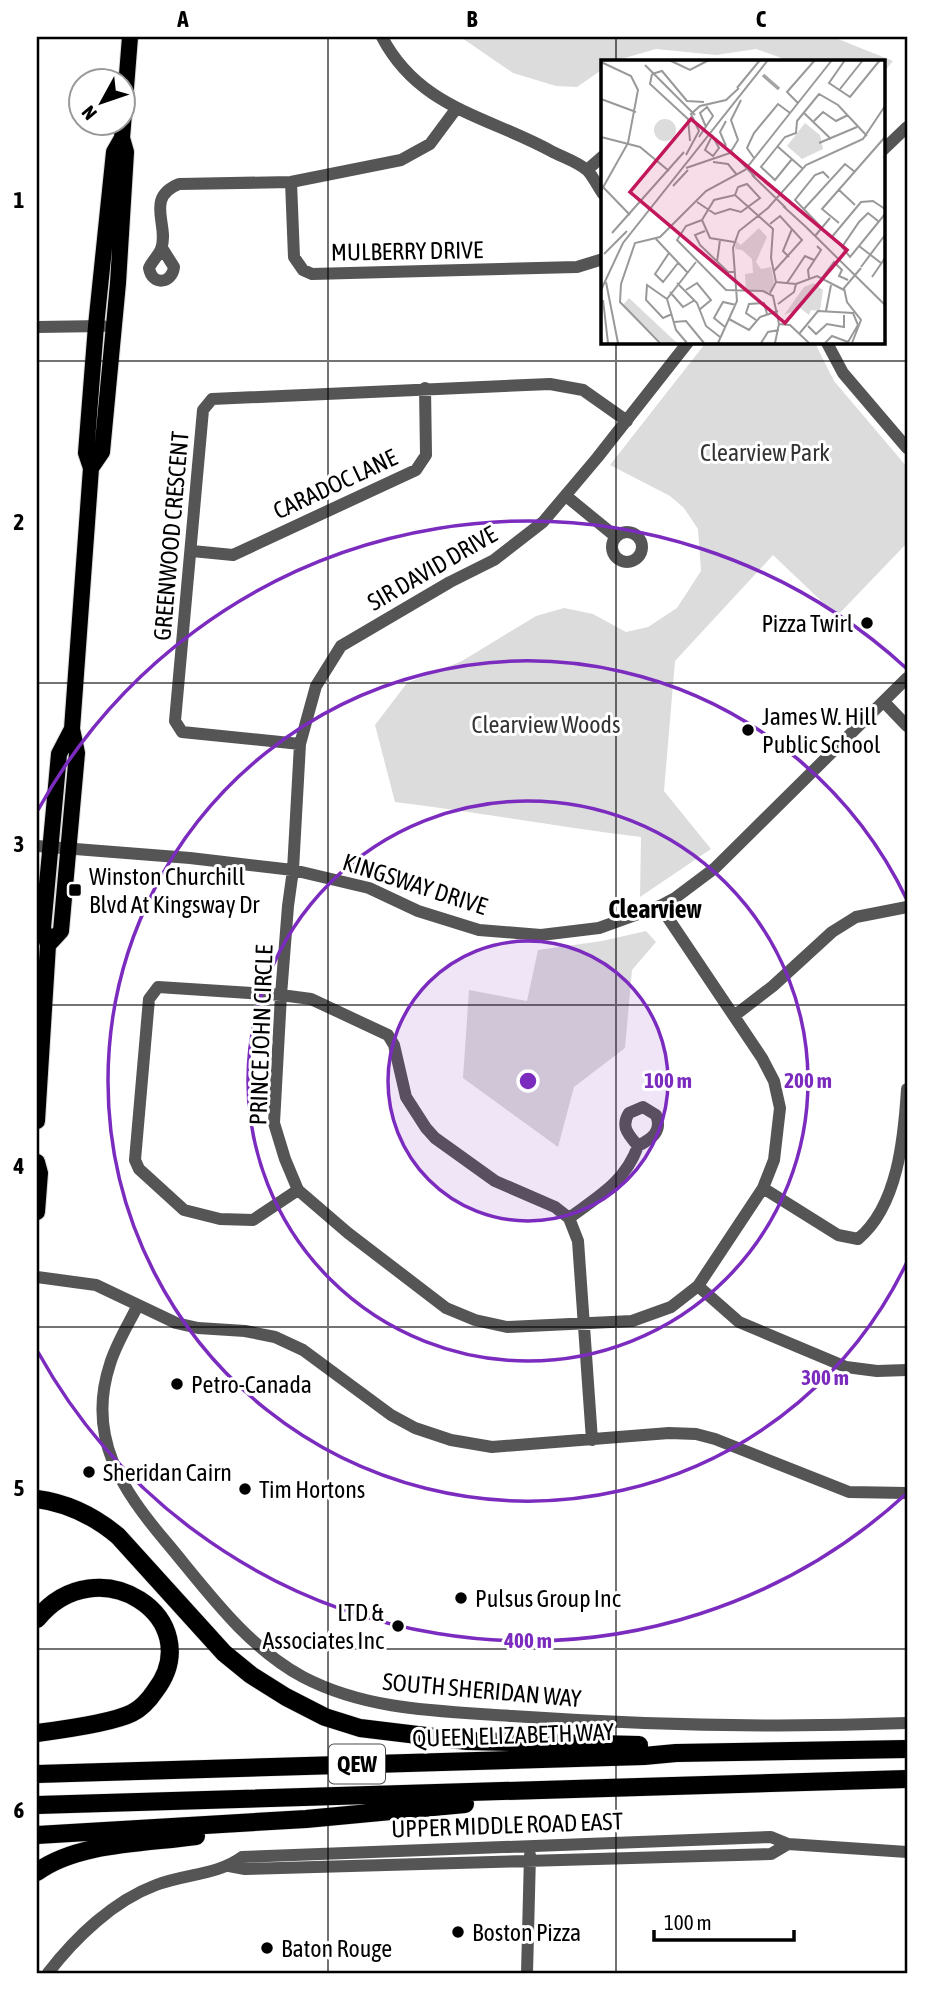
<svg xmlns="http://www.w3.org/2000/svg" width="944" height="2010" viewBox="0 0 944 2010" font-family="'Asap Condensed',sans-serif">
<rect width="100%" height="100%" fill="#fff"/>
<!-- green -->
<path fill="#dcdcdc" d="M464,37H833L893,61L883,73V61H790L756,49L716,55L656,49L614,61H603V69L577,87L556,86L513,73L462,38Z
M709,341H814L834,381L907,467V543L837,616L773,555L675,661L664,791L711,849L640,897L641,837C559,827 478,812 395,802L375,725L407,683L462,661L536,616L564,608L593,614L626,632L648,627L677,608L701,571L698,529L684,508L670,496L610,465L704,345Z
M646,931L656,942L632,970L625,1048L574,1087L558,1147L463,1078L469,990L527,1001L538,950L602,941Z"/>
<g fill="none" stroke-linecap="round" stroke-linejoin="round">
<defs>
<path id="major" d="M91,468L102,452L118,283L126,152L122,138L130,37
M48,945L61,931L77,753L72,729L91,468L86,453L96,326L114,152L122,138
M37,1121L48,945L43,928L59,754L72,729
M37,1162L40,1173L37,1212"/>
<path id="highway" d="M37,1499C68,1503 94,1516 118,1536L224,1653L251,1675L286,1697L325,1717L360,1728L467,1741L639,1745
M37,1619C98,1544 210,1619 155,1691C149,1700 142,1708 132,1713C112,1723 60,1730 37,1733
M37,1774L644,1756L676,1753L907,1749
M37,1805L907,1779
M37,1835L306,1819L465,1804
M37,1872C78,1842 147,1843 196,1836"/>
</defs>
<!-- major casing -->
<use href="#major" stroke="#dbdbdb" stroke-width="18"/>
<!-- highway casing -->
<use href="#highway" stroke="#dbdbdb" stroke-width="19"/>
<!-- minor -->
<path stroke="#555" stroke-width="12" d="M382,37C419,108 487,116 551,151C562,157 579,162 588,171C594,178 598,187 603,194
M883,150L907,127
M587,170L603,156
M291,182L294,257L303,270L312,274L577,267L603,259
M162,248L174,267C172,284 152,286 149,268C152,261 159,255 161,249C170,226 144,198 179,184L291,182L401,160L430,144L456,109
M37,327L103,326
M826,341L843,373L907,448
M566,496L615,536
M612 547a15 15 0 1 1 30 0a15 15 0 1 1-30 0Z
M192,551L233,555L416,470L426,455L425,388
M884,702L907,726
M300,744L182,732L175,721L203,410L212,399L550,384L583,390L627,421
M37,846L190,858L293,870L369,888L418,911L479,930L541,935L599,928L660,906L675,898L715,868L907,678
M660,906L762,1058L774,1081L780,1108L774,1160L763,1188L698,1286L671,1307L632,1321L507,1327L475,1320L446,1308L348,1233L298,1190L285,1159L274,1123L281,995L288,906L293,870L300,744L316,686L341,646L450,582L494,560L543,522L597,458L689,341
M734,1016L773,986L832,932L856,917L907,907
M643,1107L656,1115C663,1132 651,1139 638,1146C629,1135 620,1127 629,1113Z
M763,1188L838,1235L858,1239C898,1206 904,1137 907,1089
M298,1190L253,1220L220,1219L184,1210L139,1169L135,1160L149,999L158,987L281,995L311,999L388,1035L394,1045L406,1097L426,1128L435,1138L495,1181L555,1207L569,1218L578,1241L592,1440
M569,1218C599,1196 625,1182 638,1146
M37,1277L96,1285L176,1323L198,1328L245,1331L275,1337L303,1350L391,1415L415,1428L451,1440L492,1447L669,1433L696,1434L715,1439L849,1492L907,1493
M698,1286L739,1322L846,1367L877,1371L907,1370
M137,1307C128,1325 116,1344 110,1364C86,1437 122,1490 167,1543C208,1592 246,1646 303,1677C368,1711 441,1711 512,1716C643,1725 776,1728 907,1723
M229,1866L245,1869L771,1854L788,1844
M48,1973C75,1938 113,1901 156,1885C184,1874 218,1875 242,1857L771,1837L788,1844L907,1852
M527,1973L530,1855"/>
<!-- major -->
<use href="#major" stroke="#000" stroke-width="16"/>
<!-- highway -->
<use href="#highway" stroke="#000" stroke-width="18"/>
</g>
<!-- grid -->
<path fill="none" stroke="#000" stroke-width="2" stroke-opacity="0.55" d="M328,37V1973M616,37V61M616,341V1973M37,361H907M37,683H907M37,1005H907M37,1327H907M37,1649H907"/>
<!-- distance rings -->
<circle cx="528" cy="1081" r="140" fill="#7b2cbf" fill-opacity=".12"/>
<g fill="none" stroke="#7b2cbf" stroke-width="3.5">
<circle cx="528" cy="1081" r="140"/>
<circle cx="528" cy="1081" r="280"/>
<path d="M907 1262A420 420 0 1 1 907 900"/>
<path d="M906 1494A560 560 0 0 1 38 1352M38 810A560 560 0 0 1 906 668"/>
</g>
<!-- markers -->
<g fill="#000" stroke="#fff" stroke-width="2.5">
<circle cx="867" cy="623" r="7"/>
<circle cx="748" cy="730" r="7"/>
<rect x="68" y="883" width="14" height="14" rx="3.5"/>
<circle cx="177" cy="1384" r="7"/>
<circle cx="89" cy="1472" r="7"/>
<circle cx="245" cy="1489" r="7"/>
<circle cx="461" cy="1598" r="7"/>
<circle cx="398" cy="1626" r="7"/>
<circle cx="458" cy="1932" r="7"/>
<circle cx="267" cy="1948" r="7"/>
</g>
<g text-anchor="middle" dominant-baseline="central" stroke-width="6" stroke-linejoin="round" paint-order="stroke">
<!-- shield labels -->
<rect fill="#fff" stroke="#4c4c4c" stroke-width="2" x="329" y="1744.5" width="56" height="39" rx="5"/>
<g font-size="23" font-weight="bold" fill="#000">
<text x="357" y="1764">QEW</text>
</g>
<!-- street labels -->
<g font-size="24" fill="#000" stroke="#fff">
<text transform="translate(407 251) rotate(-1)">MULBERRY DRIVE</text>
<text transform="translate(335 484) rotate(-25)">CARADOC LANE</text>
<text transform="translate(171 536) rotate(-85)">GREENWOOD CRESCENT</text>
<text transform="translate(432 568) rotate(-30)">SIR DAVID DRIVE</text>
<text transform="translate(415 884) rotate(18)">KINGSWAY DRIVE</text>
<text transform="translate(261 1035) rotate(-88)">PRINCE JOHN CIRCLE</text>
<text transform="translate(482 1690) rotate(5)">SOUTH SHERIDAN WAY</text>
<text transform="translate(513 1735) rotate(-2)">QUEEN ELIZABETH WAY</text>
<text transform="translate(507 1825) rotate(-2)">UPPER MIDDLE ROAD EAST</text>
</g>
<!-- park labels -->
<g font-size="24" fill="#333" stroke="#fff">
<text x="765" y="452">Clearview Park</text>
<text x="546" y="724">Clearview Woods</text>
</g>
<!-- poi labels -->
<g font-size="24" fill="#000" stroke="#fff" text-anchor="start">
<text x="853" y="623" text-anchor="end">Pizza Twirl</text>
<text x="762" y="716">James W. Hill<tspan x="762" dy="28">Public School</tspan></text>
<text x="89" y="876">Winston Churchill<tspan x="89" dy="28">Blvd At Kingsway Dr</tspan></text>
<text x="191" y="1384">Petro-Canada</text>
<text x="103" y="1472">Sheridan Cairn</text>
<text x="259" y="1489">Tim Hortons</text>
<text x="475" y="1598">Pulsus Group Inc</text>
<text x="384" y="1612" text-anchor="end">LTD &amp;<tspan x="384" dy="28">Associates Inc</tspan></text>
<text x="472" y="1932">Boston Pizza</text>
<text x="281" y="1948">Baton Rouge</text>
</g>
<!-- neighbourhood labels -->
<g font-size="26" font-weight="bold" fill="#000" stroke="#fff">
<text x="655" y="909">Clearview</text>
</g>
</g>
<!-- overview -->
<g transform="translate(601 60)">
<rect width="284" height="284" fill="#fff"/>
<path d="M53 70a11 11 0 1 1 22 0a11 11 0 1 1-22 0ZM204,63L219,75L222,89L201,99L186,86ZM158,168L166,177L155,202L160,209L170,207L173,222L169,232L145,230L144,214L152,213L151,199L141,190L134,189L135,181L140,185ZM213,223L222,230L219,251L210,250L208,255L199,248L183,255L203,227ZM28,238L76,283H61L22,245Z" fill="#dcdcdc"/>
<path fill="none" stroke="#a3a3a3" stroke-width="3.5" d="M162,15L178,29"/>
<path fill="none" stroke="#999" stroke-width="2" d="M68,0L89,10L108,0M244,0L228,23L249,37L279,0M0,2L30,16L37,30L27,83L0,131M44,5L94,55M51,14L49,24L87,59L89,81M51,14L61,11L86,41L103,42M136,28L159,0M239,29L262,0M0,39L35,52M197,43L186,32L214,0M203,53L230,79M125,61L119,72L125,86M213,61L222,52L235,61L247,55M0,77L39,87L68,111M98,77L112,56L106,47L99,53L105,67M110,78L104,90L112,96L118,88L111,75M218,83L256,67M176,86L201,108M129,90L154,117M129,93L137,80L130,60L140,40M85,95L98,71L90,54L99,46L125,40L138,28M153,98L146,88L153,73L177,44L189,53M191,99L174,120L160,107L184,77L195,73L196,61L218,34L237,45L266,76M112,102L127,104L136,115M85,108L129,93M151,115L185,148M1,126L29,155M72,126L87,110M237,129L254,145M96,142L114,154L129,149L140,152L159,138L146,124L137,127L134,135M182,146L205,167M202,150L244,104L254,112M101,160L85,166L76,180L125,230L162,231L172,236L178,264L174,283M277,161L267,153L258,162L241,187L249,197L284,154M238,163L221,149L284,77M169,164L179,156L201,180L173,211M204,166L284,245M221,168L194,140L214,115L222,112L228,118M104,171L94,175L99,185L127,212H134M11,173L83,92M214,176L229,158M230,178L260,142L272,141L284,149M55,179L86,212M133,182L109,178L101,160L113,140L134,135L172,169L170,198L175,222L169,233M258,186L280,203M68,193L54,214L62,222L77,203M3,194L26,171M188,197L182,191L191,169M116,202L119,180M260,207L284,175M271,217L284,198M208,218L207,210L220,190L216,186M221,218L233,202L241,210L238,216L247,220M5,222L17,283M175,222L195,224L216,216L243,230M76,223L96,243L105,266L119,277M186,223L204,196L213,200M0,230L22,183L167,0M85,230L96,223L110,240L98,250M69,232L82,247L94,240M66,239L46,225L45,240L62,258L71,254M2,240L7,283M177,244L193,232L195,224M225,251L230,225M128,259L148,270L159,257L177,251M155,260L145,253L148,244L163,243L166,254M73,262L85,261L103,283M178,264L189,265L208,283M207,266L215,274L226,264L243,267V255M124,267L113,258L122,242L135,245M198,274L217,251L252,253L257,265L247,282L231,276L224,283M59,283L19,242L20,224L34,183L59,177L105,131L144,110L231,0M86,283L75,270L66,239L95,202M117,283L136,241L132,188L138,171L167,148L205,105L262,79L284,46M160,283L167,272L178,270M251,283L260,260L246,242L243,228L260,208"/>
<path fill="#c2185b" fill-opacity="0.15" stroke="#c2185b" stroke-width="3.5" d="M90,59L246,190L184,263L29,132Z"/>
<rect width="284" height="284" fill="none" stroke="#000" stroke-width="3.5"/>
</g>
<circle cx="528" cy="1081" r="10" fill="#7b2cbf" stroke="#fff" stroke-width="3.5"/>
<g font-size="21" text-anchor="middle" font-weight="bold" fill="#7b2cbf" stroke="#fff" stroke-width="6" stroke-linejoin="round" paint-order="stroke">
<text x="668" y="1088">100 m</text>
<text x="808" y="1088">200 m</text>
<text x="825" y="1385">300 m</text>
<text x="528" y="1648">400 m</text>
</g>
<!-- border -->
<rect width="944" height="2010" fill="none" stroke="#ffffff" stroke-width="77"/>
<!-- north arrow -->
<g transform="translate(102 102) rotate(230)"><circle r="33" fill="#ffffff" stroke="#999999" stroke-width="2"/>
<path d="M0-5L12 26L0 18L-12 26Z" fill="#000000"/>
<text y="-10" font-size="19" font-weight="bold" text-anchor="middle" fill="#000000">N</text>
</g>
<!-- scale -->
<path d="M654 1930v10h140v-10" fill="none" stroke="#000000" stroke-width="3.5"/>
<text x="664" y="1930" font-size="21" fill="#000000" stroke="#ffffff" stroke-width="5" paint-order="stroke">100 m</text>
<rect x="38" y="38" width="868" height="1934" fill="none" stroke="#000" stroke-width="2.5"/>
<g font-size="23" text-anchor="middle" font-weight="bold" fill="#000">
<text x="183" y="27">A</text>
<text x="472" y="27">B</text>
<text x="761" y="27">C</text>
<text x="19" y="208">1</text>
<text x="19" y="530">2</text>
<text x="19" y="852">3</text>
<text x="19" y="1174">4</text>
<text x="19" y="1496">5</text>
<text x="19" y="1818">6</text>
</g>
</svg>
